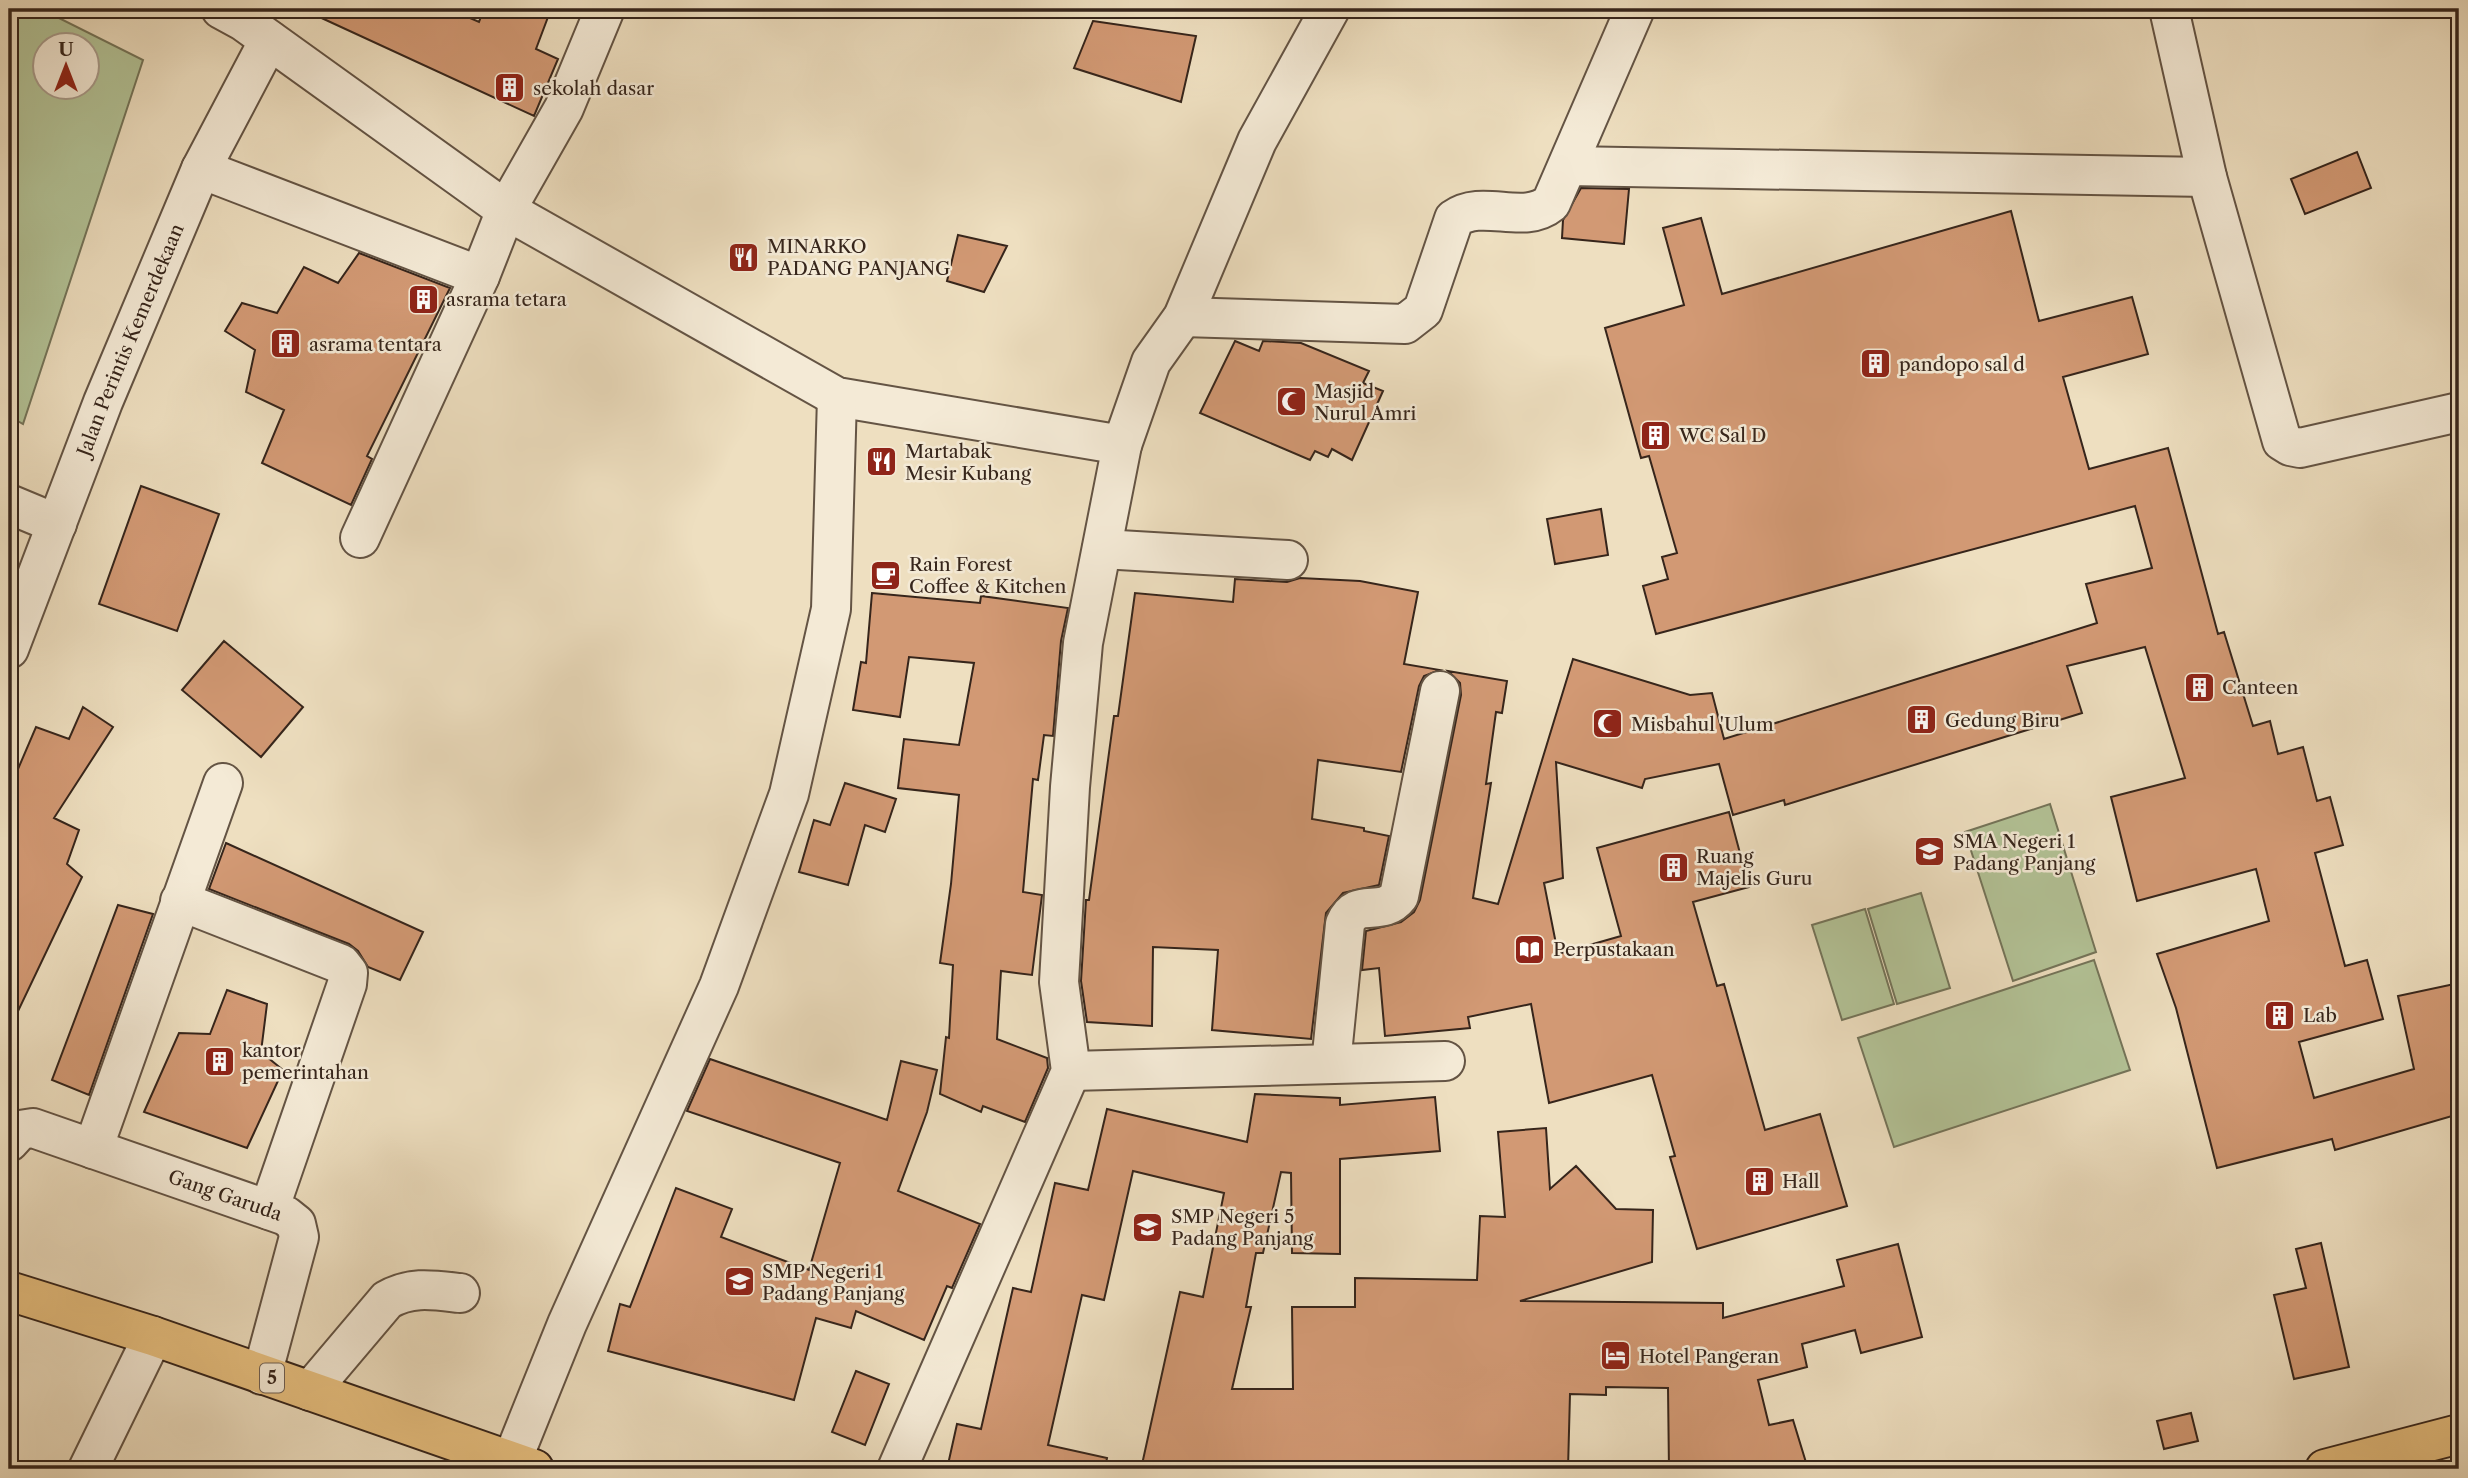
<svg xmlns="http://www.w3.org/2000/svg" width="2468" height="1478" viewBox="0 0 2468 1478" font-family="'Libre Caslon Text',serif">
<rect width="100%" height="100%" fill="#eedfc0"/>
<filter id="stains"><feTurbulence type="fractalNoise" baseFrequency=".00286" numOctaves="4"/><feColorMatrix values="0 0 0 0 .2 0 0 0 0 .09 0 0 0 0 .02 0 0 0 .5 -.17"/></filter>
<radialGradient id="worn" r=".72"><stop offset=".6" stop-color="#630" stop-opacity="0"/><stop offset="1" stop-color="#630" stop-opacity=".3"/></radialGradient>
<!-- green -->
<path fill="#b3c397" stroke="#747459" stroke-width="2" fill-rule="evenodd" d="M9,9H41L143,60L23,424L9,416ZM46,46H88V88H46Z
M2050,804L2096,952L2013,981L1965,832Z
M1921,893L1950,988L1897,1004L1868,909Z
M1865,909L1894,1004L1842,1020L1812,925Z
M2094,960L2130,1070L1894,1147L1858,1038Z"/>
<!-- building -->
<path fill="#d29974" stroke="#36251b" stroke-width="2" d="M302,9H449L479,22L484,9H551L536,49L558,59L534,116Z
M1093,21L1196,36L1181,102L1074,68Z
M2357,152L2371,188L2305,214L2291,179Z
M1581,188L1629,189L1624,244L1562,238L1563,220Z
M2011,211L2039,321L2132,297L2148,354L2063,377L2089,469L2168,448L2218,634L2224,632L2253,726L2270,721L2278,754L2303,747L2317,801L2330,797L2343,845L2315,853L2345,966L2367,960L2383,1019L2299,1042L2314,1098L2414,1069L2398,996L2459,983V1114L2335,1150L2332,1139L2217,1168L2176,1008L2157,954L2269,921L2256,869L2137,901L2111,797L2185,778L2145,647L2067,666L2082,713L1785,805L1784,800L1733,815L1719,764L1645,779L1642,788L1556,762L1563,878L1544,883L1558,954L1621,936L1597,848L1729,812L1749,887L1693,902L1717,986L1724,984L1765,1130L1820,1114L1847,1206L1697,1249L1670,1157L1675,1156L1652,1075L1549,1103L1531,1004L1468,1017L1470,1028L1385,1036L1379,968L1362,970L1366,931L1401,922L1414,912L1420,900L1461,695L1460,683L1448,671L1507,681L1502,713L1496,712L1486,784L1491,783L1473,898L1498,904L1573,659L1690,695L1712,693L1724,739L2097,623L2086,584L2152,568L2135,506L1656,634L1643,586L1668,579L1662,557L1677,553L1649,456L1641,458L1605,328L1684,305L1663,228L1701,218L1722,294Z
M958,235L1007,246L984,292L947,281Z
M359,253L450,288L367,456L372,459L351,505L262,463L284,410L246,392L255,350L225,331L242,303L277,313L304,267L338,283Z
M1235,341L1259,351L1263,341L1301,343L1369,371L1363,383L1383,391L1352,460L1332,449L1328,457L1315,451L1310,460L1200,413Z
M141,486L219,514L177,631L99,604Z
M1601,509L1608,555L1555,564L1547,519Z
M1300,578L1360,581L1418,592L1404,664L1440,670L1424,676L1419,686L1401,772L1318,760L1312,819L1364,828V831L1389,836L1379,885L1343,893L1326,913L1311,1039L1212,1030L1218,950L1153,947L1152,1026L1087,1022L1081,981L1086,900H1089L1114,716H1118L1135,593L1233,602L1235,579L1287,582Z
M872,593L980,603L981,596L1068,608L1061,641L1053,736L1044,735L1038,780L1033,779L1023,892L1042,895L1032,975L1001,971L997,1039L1047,1058L1048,1068L1025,1122L983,1106L981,1112L940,1094L946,1037L949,1038L953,965L940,963L951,884L959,795L898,788L904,739L959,745L974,663L909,657L900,717L853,710L861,662L866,663Z
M224,641L303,707L261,757L182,690Z
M83,707L113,727L54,818L79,830L67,864L82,877L9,1030V790L36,727L69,739Z
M845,783L896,799L885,832L865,825L848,885L799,872L814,820L830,825Z
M226,843L423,932L400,980L368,967L358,951L349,944L209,889Z
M118,905L153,914L89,1095L52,1080Z
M227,990L267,1004L261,1052L283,1070L247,1148L144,1112L179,1033L210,1034Z
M710,1059L887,1120L901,1061L937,1070L927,1112L898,1191L980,1224L952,1288L947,1286L924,1340L856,1311L851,1328L816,1318L794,1400L608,1351L620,1304L630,1307L676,1188L732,1209L721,1237L809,1270L840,1163L687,1111Z
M1255,1094L1340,1098V1105L1435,1097L1440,1151L1340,1159V1254L1292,1253L1291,1173L1281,1172L1263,1253H1256L1246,1307H1251L1232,1389H1293L1292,1307H1355V1278L1477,1280L1480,1216L1505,1217L1498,1132L1546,1128L1550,1189L1576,1166L1616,1209L1653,1210L1652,1262L1520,1301L1723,1303V1318L1844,1286L1837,1260L1898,1244L1922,1337L1861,1353L1855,1330L1802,1344L1807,1367L1758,1380L1769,1425L1793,1420L1808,1469H1669L1668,1388L1606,1387V1395L1570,1394L1568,1469H1141L1180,1292L1203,1297L1224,1193L1133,1171L1104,1300L1082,1295L1048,1445L1107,1458L1105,1469H947L957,1424L981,1429L1013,1288L1031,1292L1055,1183L1088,1190L1107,1109L1247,1142Z
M2321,1243L2349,1367L2294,1379L2274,1295L2306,1288L2296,1249Z
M856,1371L889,1384L865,1445L832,1432Z
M2191,1413L2198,1441L2164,1449L2157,1421Z"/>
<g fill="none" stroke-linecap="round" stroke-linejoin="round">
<defs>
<g id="minor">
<path d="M221,9L243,21L506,210L837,397L1122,445L1151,362L1183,317L1257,141L1330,9"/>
<path d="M2169,9L2207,177L2282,441L2290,446L2300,448L2459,412"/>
<path d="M1568,166L2207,177"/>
<path d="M201,169L480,276"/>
<path d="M1183,317L1405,324L1423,310L1454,219C1483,198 1523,226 1551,203L1635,9"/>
<path d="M9,504L57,524"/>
<path d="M360,538L480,276L506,210L564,108L605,9"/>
<path d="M1102,549L1288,560"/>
<path id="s1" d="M9,649L103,402L201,169L269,40"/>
<path d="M180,901L341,964L348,973L347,984L269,1210"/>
<path d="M1331,1064L1345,924C1357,895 1381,919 1399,896L1440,691"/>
<path d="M1071,1071L1445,1061"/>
<path id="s2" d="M9,1142L20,1130L33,1128L286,1216L296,1224L299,1237L262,1375"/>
<path d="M93,1149L223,783"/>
<path d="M310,1391L387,1300C411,1286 433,1290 460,1293"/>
<path d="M511,1463L567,1324L719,986L789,794L831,609L837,397"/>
<path d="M88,1469L153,1336"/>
<path d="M897,1469L1071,1071L1059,982L1070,787L1083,643L1122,445"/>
</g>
<path id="highway" d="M9,1291L153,1336L534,1469
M2325,1469L2459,1434"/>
</defs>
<!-- minor casing -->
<use href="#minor" stroke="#645444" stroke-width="42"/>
<!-- highway casing -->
<use href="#highway" stroke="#36251b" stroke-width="42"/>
<!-- minor -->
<use href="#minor" stroke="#f4ead6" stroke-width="38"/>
<!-- highway -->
<use href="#highway" stroke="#e7c080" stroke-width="38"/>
</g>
<!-- icons -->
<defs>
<symbol id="building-square" viewBox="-11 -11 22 22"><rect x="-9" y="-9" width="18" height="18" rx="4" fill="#8f2418" stroke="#f4ead6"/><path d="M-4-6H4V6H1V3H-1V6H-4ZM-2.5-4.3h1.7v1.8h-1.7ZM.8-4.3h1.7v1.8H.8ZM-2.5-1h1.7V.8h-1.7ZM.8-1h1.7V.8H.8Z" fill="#fff"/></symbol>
<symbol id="restaurant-square" viewBox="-11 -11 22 22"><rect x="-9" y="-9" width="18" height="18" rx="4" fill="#8f2418" stroke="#f4ead6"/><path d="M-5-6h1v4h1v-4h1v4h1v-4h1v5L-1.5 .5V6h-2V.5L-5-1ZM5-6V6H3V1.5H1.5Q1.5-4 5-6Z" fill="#fff"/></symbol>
<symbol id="mosque-square" viewBox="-11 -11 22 22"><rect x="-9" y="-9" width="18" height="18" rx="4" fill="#8f2418" stroke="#f4ead6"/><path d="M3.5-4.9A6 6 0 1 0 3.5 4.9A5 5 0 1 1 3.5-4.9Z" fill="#fff"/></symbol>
<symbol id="cafe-square" viewBox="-11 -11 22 22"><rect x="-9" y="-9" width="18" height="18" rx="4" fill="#8f2418" stroke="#f4ead6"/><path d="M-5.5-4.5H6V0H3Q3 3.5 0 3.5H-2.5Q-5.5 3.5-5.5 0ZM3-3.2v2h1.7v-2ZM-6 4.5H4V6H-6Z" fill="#fff"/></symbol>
<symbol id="school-square" viewBox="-11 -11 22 22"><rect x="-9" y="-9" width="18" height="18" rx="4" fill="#8f2418" stroke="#f4ead6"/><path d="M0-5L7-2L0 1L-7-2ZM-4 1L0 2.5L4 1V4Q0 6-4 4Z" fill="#fff"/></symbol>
<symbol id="library-square" viewBox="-11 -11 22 22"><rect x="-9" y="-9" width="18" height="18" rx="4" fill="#8f2418" stroke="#f4ead6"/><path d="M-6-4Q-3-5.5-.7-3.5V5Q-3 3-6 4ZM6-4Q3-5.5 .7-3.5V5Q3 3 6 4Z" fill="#fff"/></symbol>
<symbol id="hotel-square" viewBox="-11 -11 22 22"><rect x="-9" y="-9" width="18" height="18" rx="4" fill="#8f2418" stroke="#f4ead6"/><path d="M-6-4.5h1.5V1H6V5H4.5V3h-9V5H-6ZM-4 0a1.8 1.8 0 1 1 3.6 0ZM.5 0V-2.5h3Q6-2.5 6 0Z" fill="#fff"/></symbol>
</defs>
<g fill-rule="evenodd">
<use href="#building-square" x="492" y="70" width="35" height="35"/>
<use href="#restaurant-square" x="726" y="240" width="35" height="35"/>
<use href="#building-square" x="406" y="282" width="35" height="35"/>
<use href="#building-square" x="268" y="326" width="35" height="35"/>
<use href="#building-square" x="1858" y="346" width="35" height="35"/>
<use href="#mosque-square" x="1274" y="384" width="35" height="35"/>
<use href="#building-square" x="1638" y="418" width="35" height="35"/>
<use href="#restaurant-square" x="864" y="444" width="35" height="35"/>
<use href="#cafe-square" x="868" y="558" width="35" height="35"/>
<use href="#building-square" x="2182" y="670" width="35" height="35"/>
<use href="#building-square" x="1904" y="702" width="35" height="35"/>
<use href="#mosque-square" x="1590" y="706" width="35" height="35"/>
<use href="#school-square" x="1912" y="834" width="35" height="35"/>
<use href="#building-square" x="1656" y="850" width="35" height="35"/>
<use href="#library-square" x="1512" y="932" width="35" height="35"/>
<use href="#building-square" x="2262" y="998" width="35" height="35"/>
<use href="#building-square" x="202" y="1044" width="35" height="35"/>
<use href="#building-square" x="1742" y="1164" width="35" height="35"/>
<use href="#school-square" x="1130" y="1210" width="35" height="35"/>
<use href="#school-square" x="722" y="1264" width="35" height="35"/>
<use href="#hotel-square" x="1598" y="1338" width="35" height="35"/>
</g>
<g text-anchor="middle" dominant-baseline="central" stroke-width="5" stroke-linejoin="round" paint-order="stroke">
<!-- shield labels -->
<rect fill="#f4ead6" stroke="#6f6053" stroke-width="2" x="260" y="1363.5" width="24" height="29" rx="5"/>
<g font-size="18" font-weight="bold" fill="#36251b">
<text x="272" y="1378">5</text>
</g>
<!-- poi labels -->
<g font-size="19" fill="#36251b" stroke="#f4ead6" text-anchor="start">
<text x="533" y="88">sekolah dasar</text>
<text x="767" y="246">MINARKO<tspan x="767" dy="22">PADANG PANJANG</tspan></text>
<text x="446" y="299">asrama tetara</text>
<text x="309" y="344">asrama tentara</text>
<text x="1899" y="364">pandopo sal d</text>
<text x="1314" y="391">Masjid<tspan x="1314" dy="22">Nurul Amri</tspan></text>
<text x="1679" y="435">WC Sal D</text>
<text x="905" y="451">Martabak<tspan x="905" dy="22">Mesir Kubang</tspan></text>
<text x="909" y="564">Rain Forest<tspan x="909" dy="22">Coffee &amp; Kitchen</tspan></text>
<text x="2222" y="687">Canteen</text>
<text x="1945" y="720">Gedung Biru</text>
<text x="1631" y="724">Misbahul 'Ulum</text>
<text x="1953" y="841">SMA Negeri 1<tspan x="1953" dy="22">Padang Panjang</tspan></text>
<text x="1696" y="856">Ruang<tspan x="1696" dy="22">Majelis Guru</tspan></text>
<text x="1553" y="949">Perpustakaan</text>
<text x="2303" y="1015">Lab</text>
<text x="242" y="1050">kantor<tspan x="242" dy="22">pemerintahan</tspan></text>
<text x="1782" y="1181">Hall</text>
<text x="1171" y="1216">SMP Negeri 5<tspan x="1171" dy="22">Padang Panjang</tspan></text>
<text x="762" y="1271">SMP Negeri 1<tspan x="762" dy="22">Padang Panjang</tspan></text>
<text x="1639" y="1356">Hotel Pangeran</text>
</g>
<!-- street labels -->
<g font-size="19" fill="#36251b" stroke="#f4ead6">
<text stroke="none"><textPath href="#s1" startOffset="332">Jalan Perintis Kemerdekaan</textPath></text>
<text stroke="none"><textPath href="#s2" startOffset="233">Gang Garuda</textPath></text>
</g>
</g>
<!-- margin -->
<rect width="2468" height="1478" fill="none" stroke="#eedfc0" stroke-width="35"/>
<rect x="10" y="10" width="2447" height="1457" fill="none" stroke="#36251b" stroke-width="3.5"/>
<rect x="18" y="18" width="2433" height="1443" fill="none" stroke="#36251b" stroke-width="2"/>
<!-- north arrow -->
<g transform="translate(66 66)"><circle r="33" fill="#f4ead6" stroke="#a89b8b" stroke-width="2"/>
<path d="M0-5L12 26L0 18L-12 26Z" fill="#8f2418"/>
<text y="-10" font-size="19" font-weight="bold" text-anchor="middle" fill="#36251b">U</text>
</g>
<rect width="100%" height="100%" filter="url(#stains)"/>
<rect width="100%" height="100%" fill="url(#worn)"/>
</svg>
